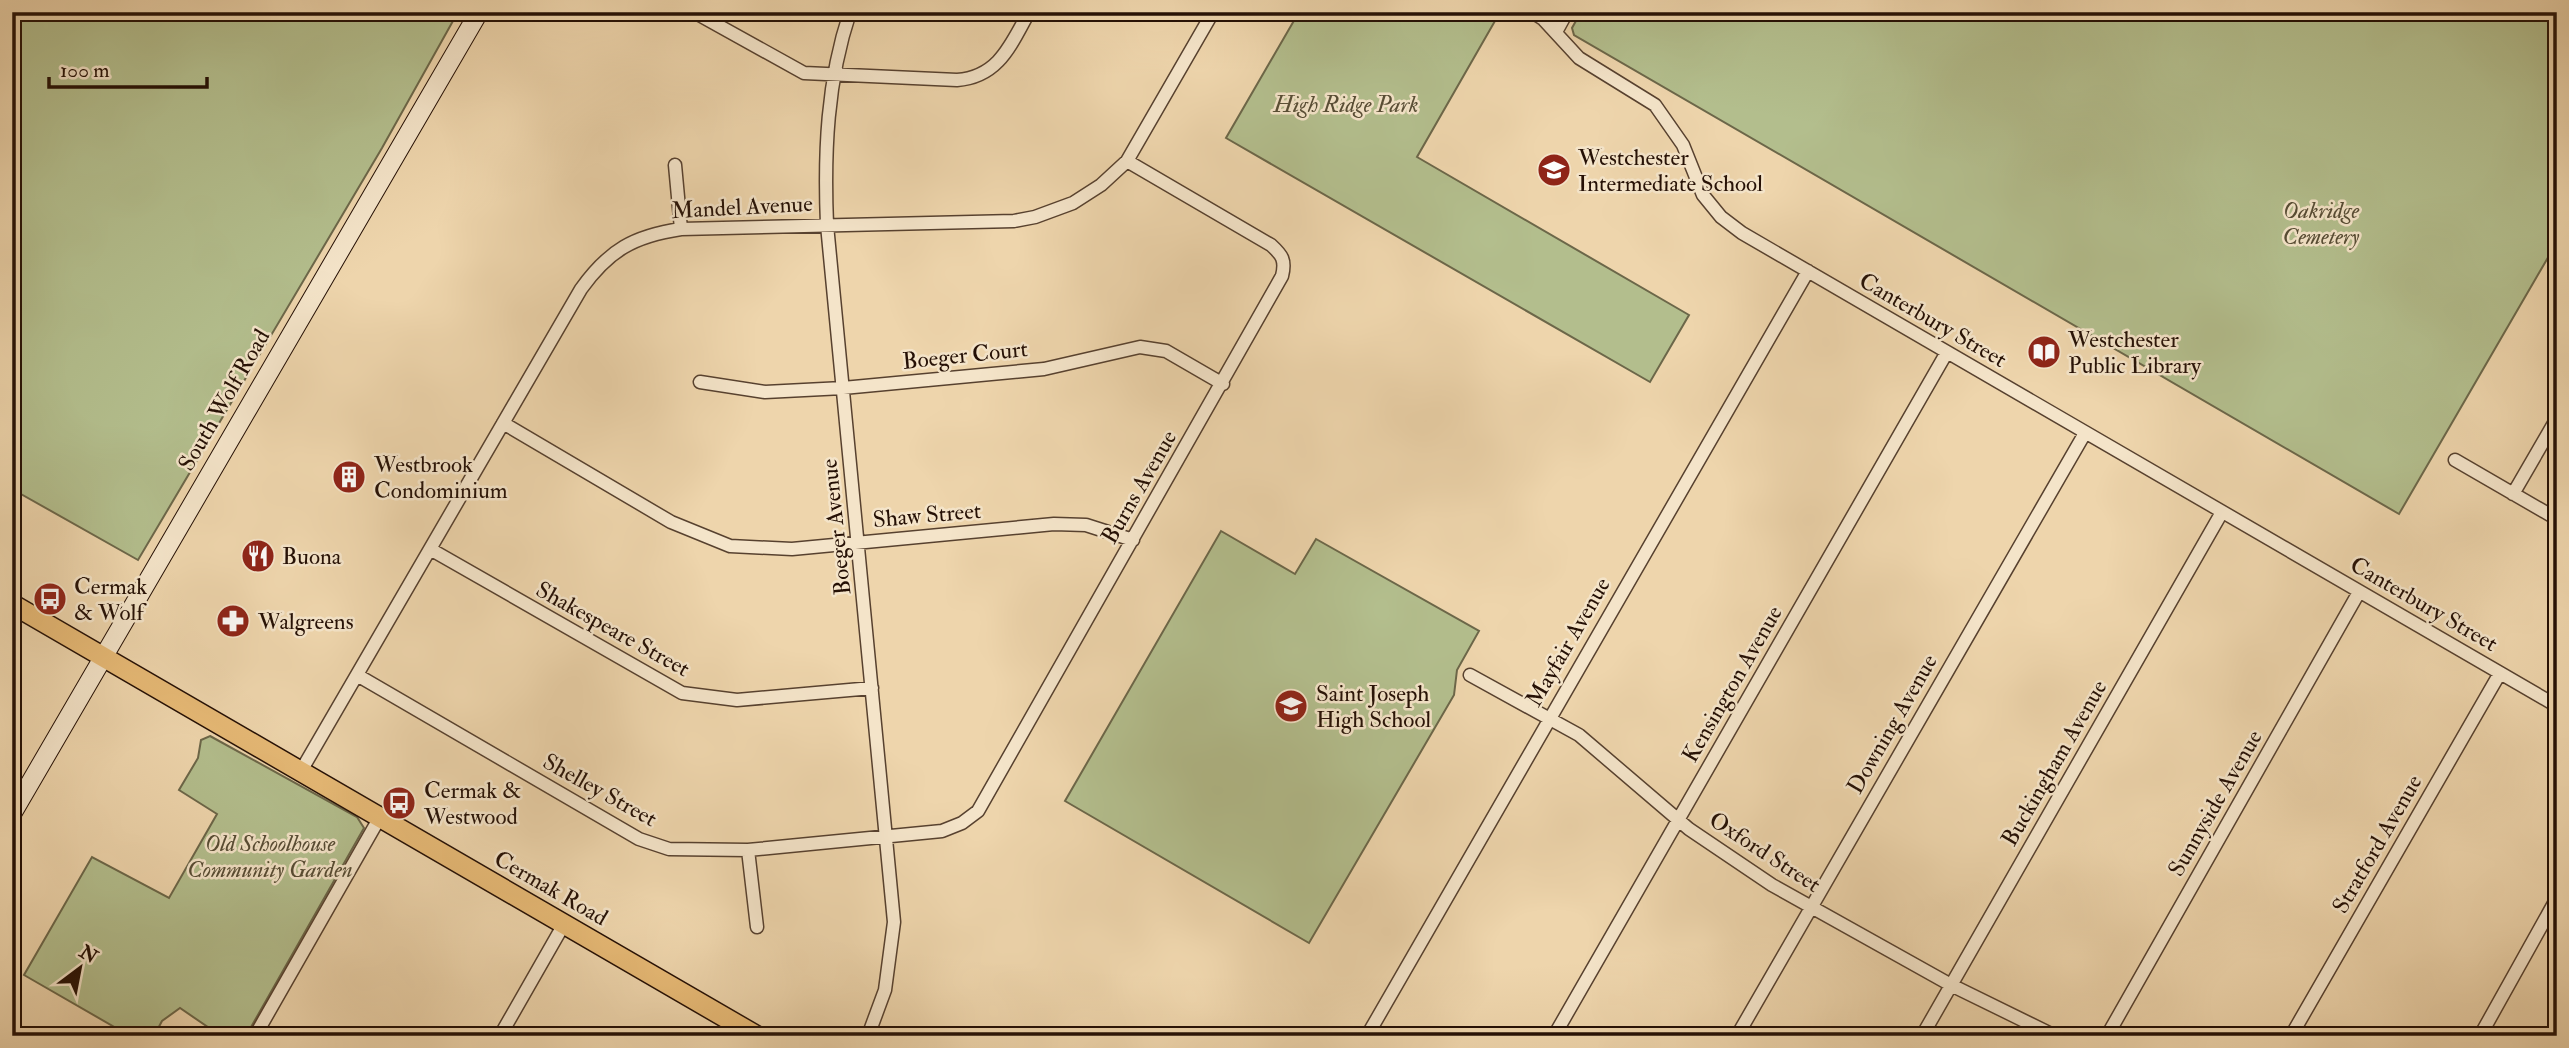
<svg xmlns="http://www.w3.org/2000/svg" width="2569" height="1048" viewBox="0 0 2569 1048" font-family="'IM FELL Double Pica',serif">
<rect width="100%" height="100%" fill="#eed5ac"/>
<filter id="stains"><feTurbulence type="fractalNoise" baseFrequency=".00286" numOctaves="4"/><feColorMatrix values="0 0 0 0 .2 0 0 0 0 .09 0 0 0 0 .02 0 0 0 .5 -.17"/></filter>
<radialGradient id="worn" r=".72"><stop offset=".6" stop-color="#630" stop-opacity="0"/><stop offset="1" stop-color="#630" stop-opacity=".3"/></radialGradient>
<!-- green -->
<path fill="#b3be8d" stroke="#6c6749" stroke-width="2" d="M12,12H458L382,148L138,560L12,489Z
M1299,12L1499,14L1417,157L1689,315L1650,382L1226,138Z
M1581,12H2557V242L2399,514L1574,35L1572,28Z
M1221,531L1295,574L1316,539L1479,631L1457,670L1454,695L1309,943L1065,801Z
M210,736L357,817L364,828L246,1036H221L180,1008L162,1021L154,1036H130L24,975L92,857L169,898L217,814L179,790L198,758L201,740Z"/>
<g fill="none" stroke-linecap="round" stroke-linejoin="round">
<defs>
<path id="minor" d="M694,12L804,73L957,80C999,77 1011,44 1029,12
M850,12C827,81 824,152 827,225L894,922L885,990L868,1036
M1532,12L1543,19L1579,58L1655,105L1683,145L1703,195L1721,217L1742,233L2557,706
M1556,32L1567,12
M675,165L681,229
M700,382L765,392L843,388L1044,369L1140,347L1166,351L1223,384
M503,423L671,522L730,546L792,549L1054,524L1086,525L1133,540
M2455,460L2557,519
M2513,494L2557,418
M430,549L682,693L737,700L872,688
M357,675L639,839L669,849L748,850L942,831L962,823L978,811L1282,276C1286,260 1282,255 1271,245L1127,161
M1470,675L1579,735L1689,829L1772,885L1951,985L2055,1036
M301,771L581,289C609,250 634,236 681,229L1014,221L1035,217L1073,203L1101,185L1127,161L1213,12
M748,850L757,927
M255,1036L380,817
M500,1036L564,924
M1367,1036L1808,271
M1554,1036L1947,352
M1737,1036L2085,433
M1922,1036L2222,512
M2107,1036L2359,592
M2291,1036L2500,673
M2480,1036L2557,898"/>
<path id="secondary" d="M12,814L479,12"/>
<path id="primary" d="M12,604L757,1036"/>
</defs>
<!-- minor casing -->
<use href="#minor" stroke="#57412f" stroke-width="15"/>
<!-- secondary casing -->
<use href="#secondary" stroke="#251005" stroke-width="20"/>
<!-- primary casing -->
<use href="#primary" stroke="#251005" stroke-width="22"/>
<!-- minor -->
<use href="#minor" stroke="#f4e4c9" stroke-width="12"/>
<!-- secondary -->
<use href="#secondary" stroke="#f4e4c9" stroke-width="18"/>
<!-- primary -->
<use href="#primary" stroke="#e7ba76" stroke-width="19"/>
</g>
<!-- icons -->
<defs>
<symbol id="school-disc" viewBox="-11 -11 22 22"><circle r="9.5" fill="#8f2418" stroke="#f4e4c9"/><path d="M0-5L7-2L0 1L-7-2ZM-4 1L0 2.5L4 1V4Q0 6-4 4Z" fill="#fff"/></symbol>
<symbol id="library-disc" viewBox="-11 -11 22 22"><circle r="9.5" fill="#8f2418" stroke="#f4e4c9"/><path d="M-6-4Q-3-5.5-.7-3.5V5Q-3 3-6 4ZM6-4Q3-5.5 .7-3.5V5Q3 3 6 4Z" fill="#fff"/></symbol>
<symbol id="building-disc" viewBox="-11 -11 22 22"><circle r="9.5" fill="#8f2418" stroke="#f4e4c9"/><path d="M-4-6H4V6H1V3H-1V6H-4ZM-2.5-4.3h1.7v1.8h-1.7ZM.8-4.3h1.7v1.8H.8ZM-2.5-1h1.7V.8h-1.7ZM.8-1h1.7V.8H.8Z" fill="#fff"/></symbol>
<symbol id="restaurant-disc" viewBox="-11 -11 22 22"><circle r="9.5" fill="#8f2418" stroke="#f4e4c9"/><path d="M-5-6h1v4h1v-4h1v4h1v-4h1v5L-1.5 .5V6h-2V.5L-5-1ZM5-6V6H3V1.5H1.5Q1.5-4 5-6Z" fill="#fff"/></symbol>
<symbol id="bus-disc" viewBox="-11 -11 22 22"><circle r="9.5" fill="#8f2418" stroke="#f4e4c9"/><path d="M-5-6H5V4H4V6H2V4H-2V6H-4V4H-5ZM-3.5-4V0h7V-4ZM-3.5 1.2v1.5H-2V1.2ZM2 1.2v1.5H3.5V1.2Z" fill="#fff"/></symbol>
<symbol id="pharmacy-disc" viewBox="-11 -11 22 22"><circle r="9.5" fill="#8f2418" stroke="#f4e4c9"/><path d="M-2-6h4v4h4v4h-4v4h-4v-4h-4v-4h4Z" fill="#fff"/></symbol>
</defs>
<g fill-rule="evenodd">
<use href="#school-disc" x="1535" y="151" width="38" height="38"/>
<use href="#library-disc" x="2025" y="333" width="38" height="38"/>
<use href="#building-disc" x="330" y="458" width="38" height="38"/>
<use href="#restaurant-disc" x="239" y="537" width="38" height="38"/>
<use href="#bus-disc" x="31" y="580" width="38" height="38"/>
<use href="#pharmacy-disc" x="214" y="602" width="38" height="38"/>
<use href="#school-disc" x="1272" y="687" width="38" height="38"/>
<use href="#bus-disc" x="380" y="784" width="38" height="38"/>
</g>
<g text-anchor="middle" dominant-baseline="central" stroke-width="5" stroke-linejoin="round" paint-order="stroke">
<!-- park labels -->
<g font-size="23" font-style="italic" fill="#574d35" stroke="#f4e4c9">
<text x="1346" y="104">High Ridge Park</text>
<text x="2321" y="210">Oakridge<tspan x="2321" dy="26">Cemetery</tspan></text>
<text x="270" y="843">Old Schoolhouse<tspan x="270" dy="26">Community Garden</tspan></text>
</g>
<!-- poi labels -->
<g font-size="23" fill="#251005" stroke="#f4e4c9" text-anchor="start">
<text x="1578" y="157">Westchester<tspan x="1578" dy="26">Intermediate School</tspan></text>
<text x="2068" y="339">Westchester<tspan x="2068" dy="26">Public Library</tspan></text>
<text x="374" y="464">Westbrook<tspan x="374" dy="26">Condominium</tspan></text>
<text x="282" y="556">Buona</text>
<text x="74" y="586">Cermak<tspan x="74" dy="26">&amp; Wolf</tspan></text>
<text x="258" y="621">Walgreens</text>
<text x="1316" y="693">Saint Joseph<tspan x="1316" dy="26">High School</tspan></text>
<text x="424" y="790">Cermak &amp;<tspan x="424" dy="26">Westwood</tspan></text>
</g>
<!-- street labels -->
<g font-size="23" fill="#251005" stroke="#f4e4c9">
<text transform="translate(742 207) rotate(-3)">Mandel Avenue</text>
<text transform="translate(1933 320) rotate(30)">Canterbury Street</text>
<text transform="translate(965 355) rotate(-6)">Boeger Court</text>
<text transform="translate(224 400) rotate(-60)">South Wolf Road</text>
<text transform="translate(1139 487) rotate(-60)">Burns Avenue</text>
<text transform="translate(927 515) rotate(-5)">Shaw Street</text>
<text transform="translate(836 527) rotate(-96)">Boeger Avenue</text>
<text transform="translate(2424 604) rotate(30)">Canterbury Street</text>
<text transform="translate(613 629) rotate(29)">Shakespeare Street</text>
<text transform="translate(1568 642) rotate(-60)">Mayfair Avenue</text>
<text transform="translate(1732 684) rotate(-60)">Kensington Avenue</text>
<text transform="translate(1892 724) rotate(-60)">Downing Avenue</text>
<text transform="translate(2054 763) rotate(-60)">Buckingham Avenue</text>
<text transform="translate(600 790) rotate(29)">Shelley Street</text>
<text transform="translate(2215 803) rotate(-60)">Sunnyside Avenue</text>
<text transform="translate(2377 844) rotate(-60)">Stratford Avenue</text>
<text transform="translate(1765 852) rotate(33)">Oxford Street</text>
<text transform="translate(551 888) rotate(30)">Cermak Road</text>
</g>
</g>
<!-- margin -->
<rect width="2569" height="1048" fill="none" stroke="#eed5ac" stroke-width="42"/>
<rect x="14" y="14" width="2541" height="1020" fill="none" stroke="#251005" stroke-width="3.5"/>
<rect x="21" y="21" width="2527" height="1006" fill="none" stroke="#251005" stroke-width="2"/>
<!-- north arrow -->
<g transform="translate(80 968) rotate(32)" stroke="#f4e4c9" stroke-width="5" paint-order="stroke">
<path d="M0-5L12 26L0 18L-12 26Z" fill="#251005"/>
<text y="-10" font-size="19" font-weight="bold" text-anchor="middle" fill="#251005">N</text>
</g>
<!-- scale -->
<path d="M49 77v10h158v-10" fill="none" stroke="#251005" stroke-width="3.5"/>
<text x="60" y="77" font-size="21" fill="#251005" stroke="#f4e4c9" stroke-width="5" paint-order="stroke">100 m</text>
<rect width="100%" height="100%" filter="url(#stains)"/>
<rect width="100%" height="100%" fill="url(#worn)"/>
</svg>
